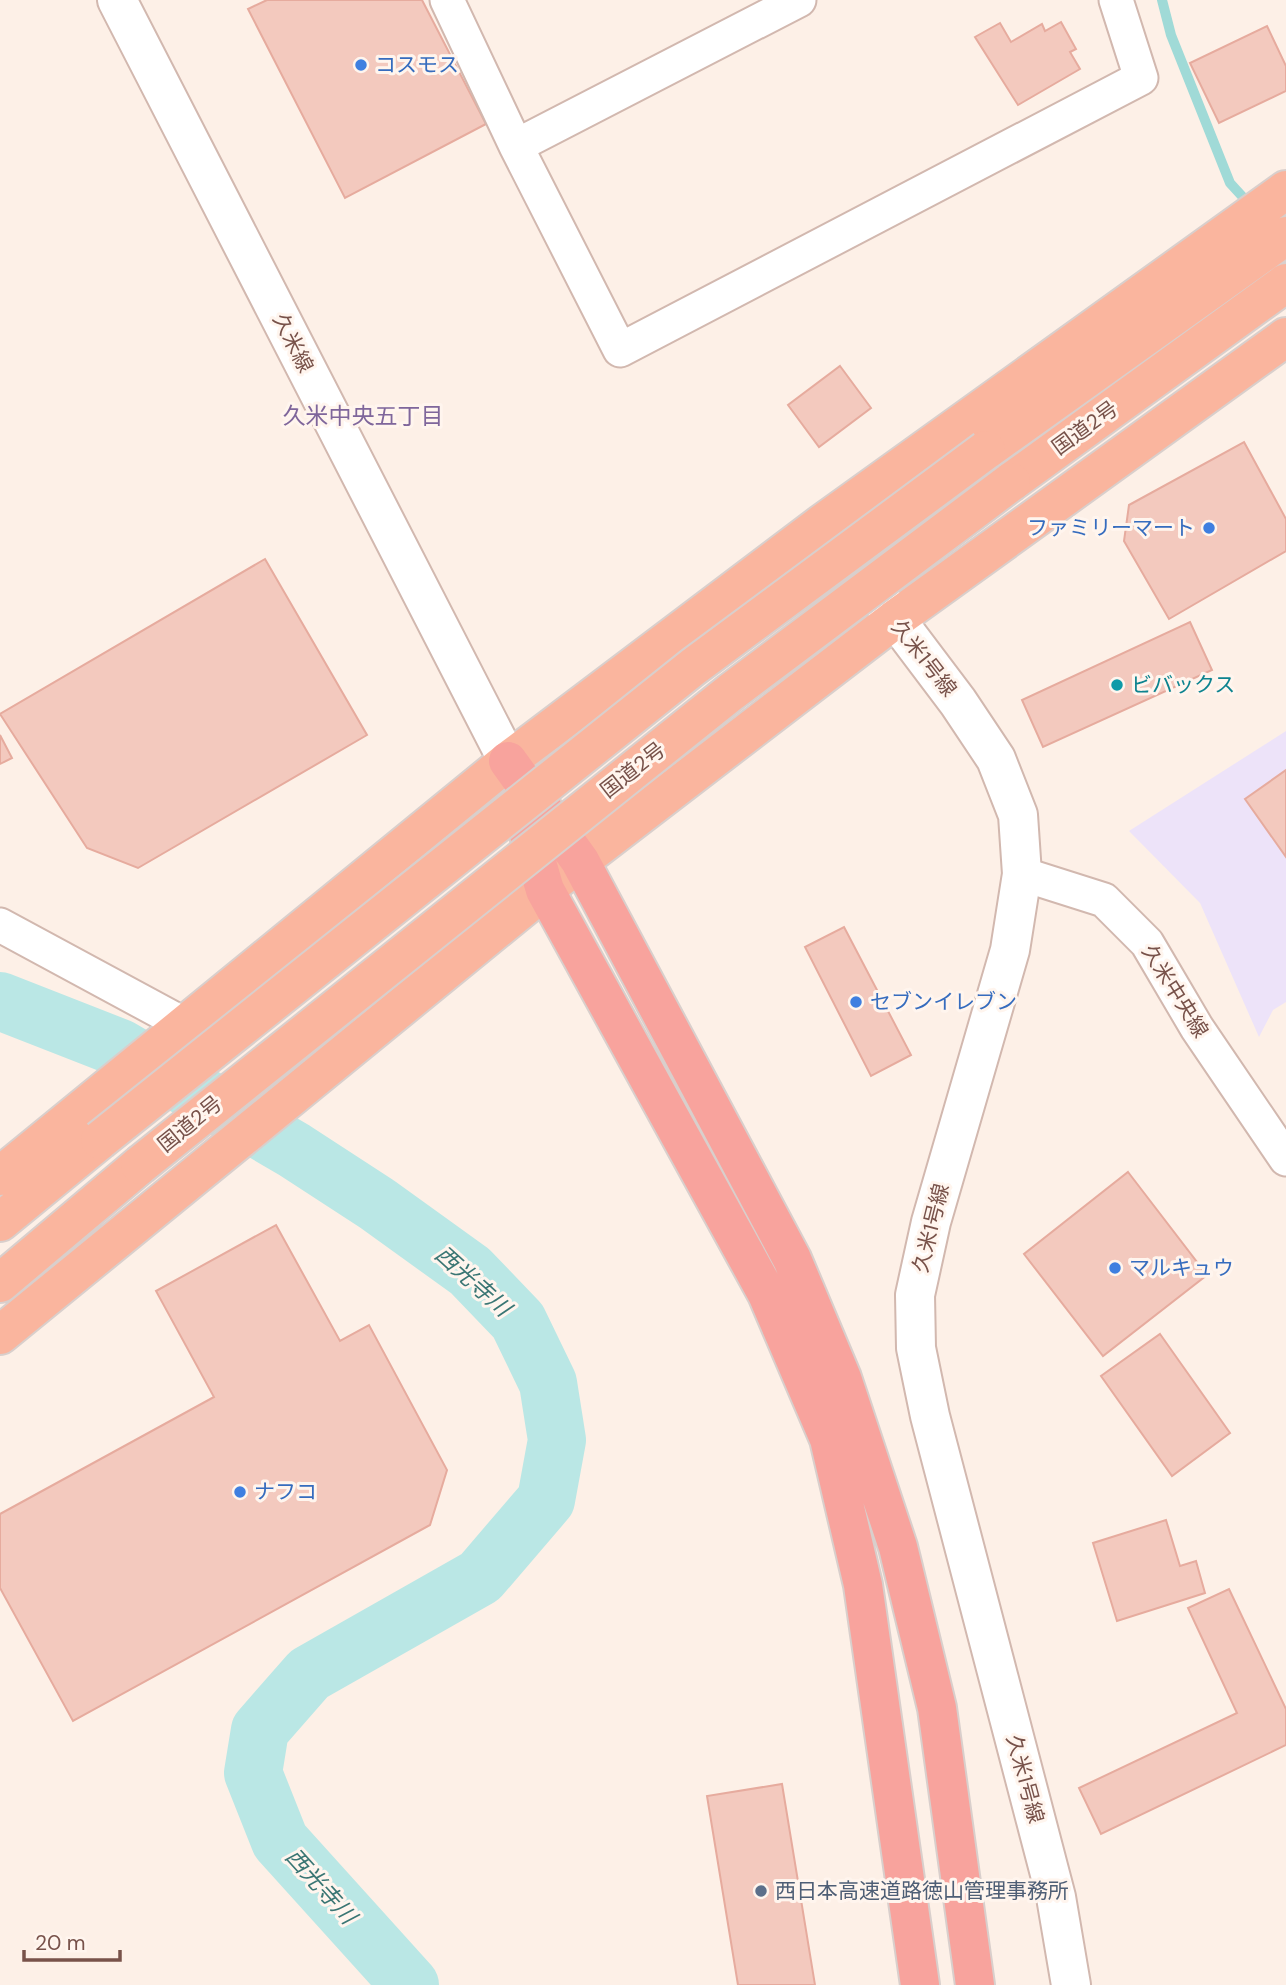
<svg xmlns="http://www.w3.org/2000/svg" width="1286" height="1985" viewBox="0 0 1286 1985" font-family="'DM Sans','Noto Sans JP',sans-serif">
<rect width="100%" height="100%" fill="#fdf0e7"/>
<!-- education -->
<path fill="#ede3f9" d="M1286,731V1002L1273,1010L1259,1037L1200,903L1129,831Z"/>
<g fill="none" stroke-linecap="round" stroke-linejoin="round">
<!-- stream -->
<path stroke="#a0dad7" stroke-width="10" d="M1162,0L1171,35L1230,183L1251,206"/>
<!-- river -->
<path stroke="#bae7e5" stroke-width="58" d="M0,1001L120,1048L294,1150L377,1204L470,1271L518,1321L548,1383L557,1440L546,1500L480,1577L309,1674L260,1730L253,1773L280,1841L410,1985"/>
</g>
<!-- building -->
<path fill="#f3c9be" stroke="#e6ab9e" stroke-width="2" d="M267,0H422L486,124L345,198L248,9Z
M1061,22L1076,49L1070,52L1080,69L1018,105L975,37L1000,23L1011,42L1042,24L1045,31Z
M1267,26L1286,66V91L1219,123L1190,63Z
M840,366L871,408L819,447L788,405Z
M1244,442L1286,519V551L1169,619L1124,541L1129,505Z
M265,559L367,735L138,868L87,848L0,714Z
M1190,622L1212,670L1043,747L1022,700Z
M0,735L12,758L0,764Z
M1286,770V857L1245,799Z
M844,927L911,1055L871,1076L805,947Z
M1128,1172L1207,1275L1103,1356L1024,1254Z
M276,1225L340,1341L369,1325L447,1470L430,1525L73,1721L0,1588V1514L214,1397L156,1291Z
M1160,1334L1230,1433L1172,1476L1101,1376Z
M1166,1520L1180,1566L1196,1561L1205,1593L1117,1621L1093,1543Z
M1229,1589L1286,1709V1745L1101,1834L1079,1788L1237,1713L1188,1608Z
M782,1784L815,1985H738L707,1796Z"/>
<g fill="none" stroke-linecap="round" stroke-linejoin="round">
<defs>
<path id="minor" d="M447,0L516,146L620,350L1141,78L1116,0
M516,146L799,0
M1022,874L1104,900L1147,943L1197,1028L1286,1159
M0,925L187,1026"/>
<path id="tertiary" d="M117,0L508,761
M826,527L958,702L996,759L1018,815L1022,874L1010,950L931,1222L915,1295L916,1348L930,1416L1056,1897L1071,1985"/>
<path id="trunk" d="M986,450L1286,236
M1011,482L1286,283
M0,1176L508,761L823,523L1286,190
M0,1222L100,1140
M0,1283L140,1165
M0,1335L580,861L894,620L1286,337"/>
<path id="motorway" d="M508,761L580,861L792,1259L842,1378L898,1547L937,1708L975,1985
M525,821L545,890L767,1294L829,1439L863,1585L920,1985"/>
</defs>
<!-- minor casing -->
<use href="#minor" stroke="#d2b8af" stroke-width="37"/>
<!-- tertiary casing -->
<use href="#tertiary" stroke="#d2b8af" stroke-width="42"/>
<!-- trunk casing -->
<use href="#trunk" stroke="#d9cfcc" stroke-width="42"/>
<!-- motorway casing -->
<use href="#motorway" stroke="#d9cfcc" stroke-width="42"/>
<!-- minor -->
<use href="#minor" stroke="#fff" stroke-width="33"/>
<!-- tertiary -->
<use href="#tertiary" stroke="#fff" stroke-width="38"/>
<!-- trunk -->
<use href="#trunk" stroke="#fab59e" stroke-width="38"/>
<!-- motorway -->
<use href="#motorway" stroke="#f8a39d" stroke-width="38"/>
<defs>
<path id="trunk-bridge" d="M100,1140L693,667L986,450
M140,1165L731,692L1011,482"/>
</defs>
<!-- trunk-bridge casing -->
<use href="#trunk-bridge" stroke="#d9cfcc" stroke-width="42" stroke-linecap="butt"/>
<!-- trunk-bridge -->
<use href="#trunk-bridge" stroke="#fab59e" stroke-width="38"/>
</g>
<!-- markers -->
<g fill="#3f7fe0" stroke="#fff5ee" stroke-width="2.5">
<circle cx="361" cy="65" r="7"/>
<circle cx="1209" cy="528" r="7"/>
<circle cx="856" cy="1002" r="7"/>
<circle cx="1115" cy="1268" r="7"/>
<circle cx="240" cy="1492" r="7"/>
</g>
<circle fill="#0f9aa8" stroke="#fff5ee" stroke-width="2.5" cx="1117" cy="685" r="7"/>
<circle fill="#5c6f8a" stroke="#fff5ee" stroke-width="2.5" cx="761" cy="1891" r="7"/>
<g text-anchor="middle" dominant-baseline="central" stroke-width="6" stroke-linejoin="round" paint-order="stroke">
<!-- shop labels -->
<g font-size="21" fill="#366cbe" stroke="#fff5ee" text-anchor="start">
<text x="375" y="65">コスモス</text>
<text x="1195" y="528" text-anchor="end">ファミリーマート</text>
<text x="870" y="1002">セブンイレブン</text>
<text x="1129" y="1268">マルキュウ</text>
<text x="254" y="1492">ナフコ</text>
</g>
<!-- street labels -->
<g font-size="21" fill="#78524a" stroke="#fff5ee">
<text transform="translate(293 343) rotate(63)">久米線</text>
<text transform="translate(1085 428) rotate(-36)">国道2号</text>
<text transform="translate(924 658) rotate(52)">久米1号線</text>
<text transform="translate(633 770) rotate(-38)">国道2号</text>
<text transform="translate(1175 991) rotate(58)">久米中央線</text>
<text transform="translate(190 1124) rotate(-39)">国道2号</text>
<text transform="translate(931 1228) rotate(-76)">久米1号線</text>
<text transform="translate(1025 1779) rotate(75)">久米1号線</text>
</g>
<!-- culture labels -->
<g font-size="21" fill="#0d838f" stroke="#fff5ee" text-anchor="start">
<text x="1131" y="685">ビバックス</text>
</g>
<!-- service labels -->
<g font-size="21" fill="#4e5e75" stroke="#fff5ee" text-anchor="start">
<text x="775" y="1891">西日本高速道路徳山管理事務所</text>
</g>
<!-- neighbourhood labels -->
<g font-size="23" fill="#7f669b" stroke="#fff5ee">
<text x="363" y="416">久米中央五丁目</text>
</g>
<!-- water labels -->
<g font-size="23" font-style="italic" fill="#3a7674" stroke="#fff5ee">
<text transform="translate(473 1281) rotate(42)">西光寺川</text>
<text transform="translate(321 1886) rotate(48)">西光寺川</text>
</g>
</g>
<!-- scale -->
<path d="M24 1950v10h96v-10" fill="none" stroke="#78524a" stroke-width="3.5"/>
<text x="35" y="1950" font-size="21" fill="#78524a" stroke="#fff5ee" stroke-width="5" paint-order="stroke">20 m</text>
</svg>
